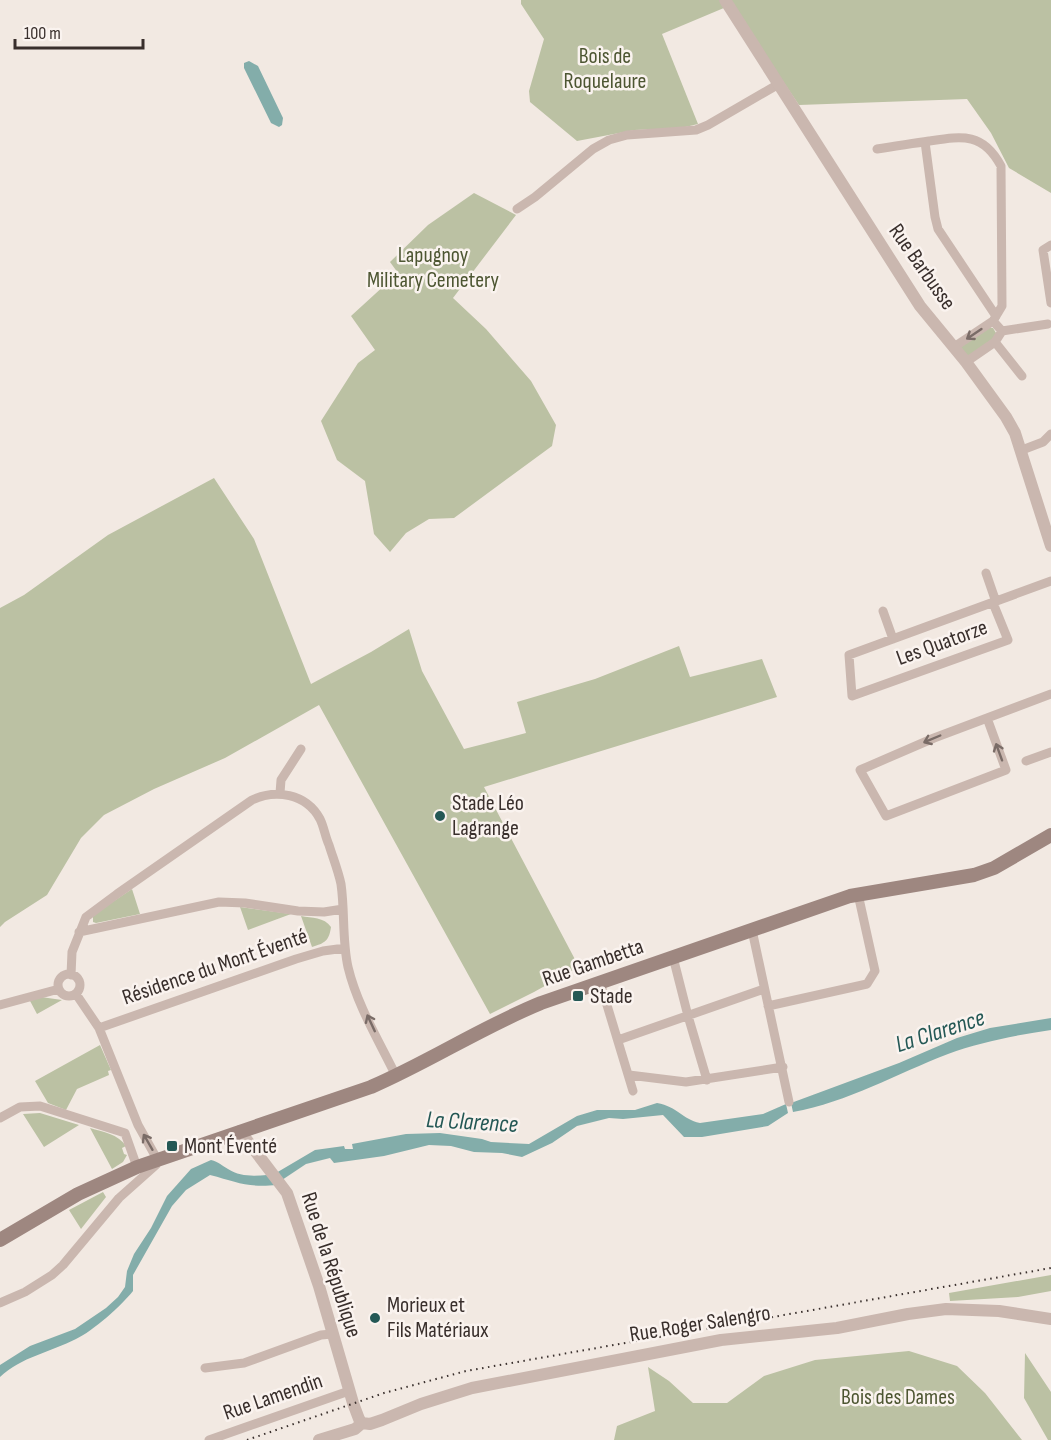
<svg xmlns="http://www.w3.org/2000/svg" width="1051" height="1440" viewBox="0 0 1051 1440" font-family="'Sofia Sans Condensed',sans-serif">
<rect width="100%" height="100%" fill="#f2e9e2"/>
<!-- green -->
<path fill="#bbc1a3" d="M521,0H1051V193L1009,168L991,133L967,99L799,105L731,5L662,34L698,124L681,128L635,130L577,141L530,102L529,91L544,39L521,4Z
M474,193L516,215L453,298L486,329L531,381L556,425L552,446L454,518L429,519L406,533L390,552L374,534L365,481L337,460L321,421L358,363L375,350L351,316L398,273L390,262L428,225Z
M987,328H993L996,333L995,338L967,359L959,348Z
M214,478L254,539L311,684L371,652L409,629L422,671L464,749L526,733L517,702L595,679L679,646L690,677L762,659L777,697L484,787L579,967L534,992L490,1014L319,705L225,758L154,789L104,815L81,838L47,895L5,922L0,927V608L24,595L108,535Z
M132,889L140,914L96,923L93,922V915Z
M240,907L291,914L248,930Z
M301,916C312,918 324,917 331,927C329,941 325,943 312,947Z
M41,997L62,1000L37,1014L29,999Z
M100,1045L111,1070L108,1071L109,1075L77,1089L66,1110L48,1103L35,1081Z
M40,1113L79,1125L44,1147L23,1114Z
M90,1128C103,1132 118,1134 126,1146L122,1148L124,1154L127,1155L123,1162L112,1169Z
M103,1192L106,1197L81,1229L69,1210Z
M1051,1275V1291L1018,1297L950,1301L949,1293Z
M909,1351L957,1366L985,1393L1022,1440H614L617,1426L655,1411L648,1367L669,1381L693,1403H727L764,1376L815,1360Z
M1025,1353L1051,1392V1440H1048L1024,1398Z"/>
<!-- water -->
<path fill="#83adaa" d="M249,61L258,66L283,118L282,125L279,127L271,123L244,68V63Z
M1051,1018V1030C1017,1035 980,1042 948,1054C896,1074 848,1102 793,1112L791,1103L899,1063L957,1038L990,1028Z
M657,1103C678,1107 682,1119 700,1123L763,1114L786,1104L788,1113L768,1126L702,1137H684L663,1115L623,1119L609,1118L577,1126L552,1143L522,1157L502,1153L474,1152L451,1146L429,1145L384,1156L334,1163L330,1158L306,1164L282,1180L276,1173L315,1150L344,1146L345,1149H353L352,1144L406,1134L440,1133L482,1139L491,1142L529,1144L577,1116L597,1110H635Z
M211,1160C219,1162 221,1165 228,1169C240,1177 254,1176 267,1175L277,1185C247,1188 237,1182 210,1175L186,1190L172,1206L133,1275V1291C121,1306 93,1331 76,1339C51,1352 21,1357 0,1377V1365L30,1346L75,1329L106,1308L118,1297L125,1287L127,1271L134,1254L151,1228L167,1196L191,1169Z"/>
<g fill="none" stroke-linecap="round" stroke-linejoin="round">
<!-- minor -->
<path stroke="#cab7af" stroke-width="9" d="M925,142L935,217L938,229L996,316
M877,149C894,146 911,144 929,141C962,136 983,132 1001,166L1002,306L993,321L954,347
M517,209L535,197L593,149L609,140L627,135L696,130L708,125L777,85
M1051,245L1043,250L1051,303
M993,321L1002,331L1048,324
M995,342L1022,376
M966,362L995,342L1002,331
M1022,450L1043,442L1051,434
M986,573L996,602
M993,603L1008,640L852,696L849,655L1051,581
M883,611L893,639
M987,718L1006,770L886,816L860,770L934,738L1051,694
M1026,761L1051,752
M280,793L281,780L301,749
M752,930L789,1102
M79,932L219,902L245,903L298,911L324,912L343,909
M673,957L688,1016L707,1080
M58 985a11 11 0 1 1 22 0a11 11 0 1 1-22 0Z
M71,975L72,952L86,917L117,894L252,800C275,789 306,793 320,819C324,827 325,836 329,845C333,858 338,870 341,884C345,912 342,940 348,967C357,1005 379,1041 396,1076
M600,982L633,1091
M0,1005L59,989
M768,1006L867,984L875,971L858,894
M99,1028L296,959L323,951L345,948
M618,1040L764,989
M629,1075L686,1082L783,1067
M0,1118L20,1107L40,1106L125,1133
M125,1133L137,1167
M0,1303L25,1292L52,1275L63,1265L119,1198L156,1165L157,1159L138,1125L99,1028L76,994
M205,1368L244,1363L321,1335L332,1334
M209,1440L349,1391"/>
<!-- tertiary -->
<path stroke="#cab7af" stroke-width="12" d="M725,0L920,306L966,362L1006,417L1015,433L1051,546
M240,1131L287,1193L319,1286L353,1403L359,1419L362,1423
M362,1423L370,1424L382,1420L421,1404L472,1388L721,1340L837,1328L908,1314L946,1309L999,1311L1051,1319
M319,1440L355,1429L362,1423"/>
<!-- secondary -->
<path stroke="#9e8780" stroke-width="14" d="M0,1240L78,1194L137,1167L371,1087C429,1062 482,1027 541,1003L850,896L974,875L994,868L1051,835"/>
<!-- rail -->
<path stroke="#392f2c" stroke-width="2" stroke-dasharray="1.5 4.5" stroke-linecap="butt" d="M247,1440L384,1393L466,1371L1051,1268"/>
</g>
<!-- one-way arrows -->
<defs><path id="oneway-shaft" d="M-6 0H5M1.5-3L5.5 0L1.5 3" fill="none" stroke-width="1.6" stroke-linecap="round" stroke-linejoin="round" transform="scale(1.5)"/></defs>
<g stroke="#7a6c67">
<use href="#oneway-shaft" transform="translate(974 334) rotate(146)"/>
<use href="#oneway-shaft" transform="translate(932 739) rotate(157)"/>
<use href="#oneway-shaft" transform="translate(999 752) rotate(-110)"/>
<use href="#oneway-shaft" transform="translate(371 1023) rotate(-115)"/>
<use href="#oneway-shaft" transform="translate(148 1142) rotate(-120)"/>
</g>
<!-- markers -->
<g fill="#245855" stroke="#faf3ef" stroke-width="2">
<circle cx="440" cy="816" r="6"/>
<rect x="572" y="990" width="12" height="12" rx="3"/>
<rect x="166" y="1140" width="12" height="12" rx="3"/>
<circle cx="375" cy="1318" r="6"/>
</g>
<g text-anchor="middle" dominant-baseline="central" stroke-width="5" stroke-linejoin="round" paint-order="stroke">
<!-- park labels -->
<g font-size="22" fill="#4d5632" stroke="#faf3ef">
<text x="605" y="56">Bois de<tspan x="605" dy="25">Roquelaure</tspan></text>
<text x="433" y="255">Lapugnoy<tspan x="433" dy="25">Military Cemetery</tspan></text>
<text x="898" y="1397">Bois des Dames</text>
</g>
<!-- street labels -->
<g font-size="22" fill="#392f2c" stroke="#faf3ef">
<text transform="translate(922 267) rotate(55)">Rue Barbusse</text>
<text transform="translate(942 643) rotate(-20)">Les Quatorze</text>
<text transform="translate(593 963) rotate(-19)">Rue Gambetta</text>
<text transform="translate(215 967) rotate(-19)">Résidence du Mont Éventé</text>
<text transform="translate(331 1265) rotate(72)">Rue de la République</text>
<text transform="translate(700 1324) rotate(-9)">Rue Roger Salengro</text>
<text transform="translate(273 1397) rotate(-19)">Rue Lamendin</text>
</g>
<!-- poi labels -->
<g font-size="22" fill="#392f2c" stroke="#faf3ef" text-anchor="start">
<text x="452" y="803">Stade Léo<tspan x="452" dy="25">Lagrange</tspan></text>
<text x="590" y="996">Stade</text>
<text x="184" y="1146">Mont Éventé</text>
<text x="387" y="1305">Morieux et<tspan x="387" dy="25">Fils Matériaux</tspan></text>
</g>
<!-- water labels -->
<g font-size="24" font-style="italic" fill="#245855" stroke="#faf3ef">
<text transform="translate(940 1031) rotate(-18)">La Clarence</text>
<text transform="translate(472 1122) rotate(3)">La Clarence</text>
</g>
</g>
<!-- scale -->
<path d="M15 39v9h128v-9" fill="none" stroke="#392f2c" stroke-width="3"/>
<text x="24" y="39" font-size="18" fill="#392f2c" stroke="#faf3ef" stroke-width="4.5" paint-order="stroke">100 m</text>
</svg>
